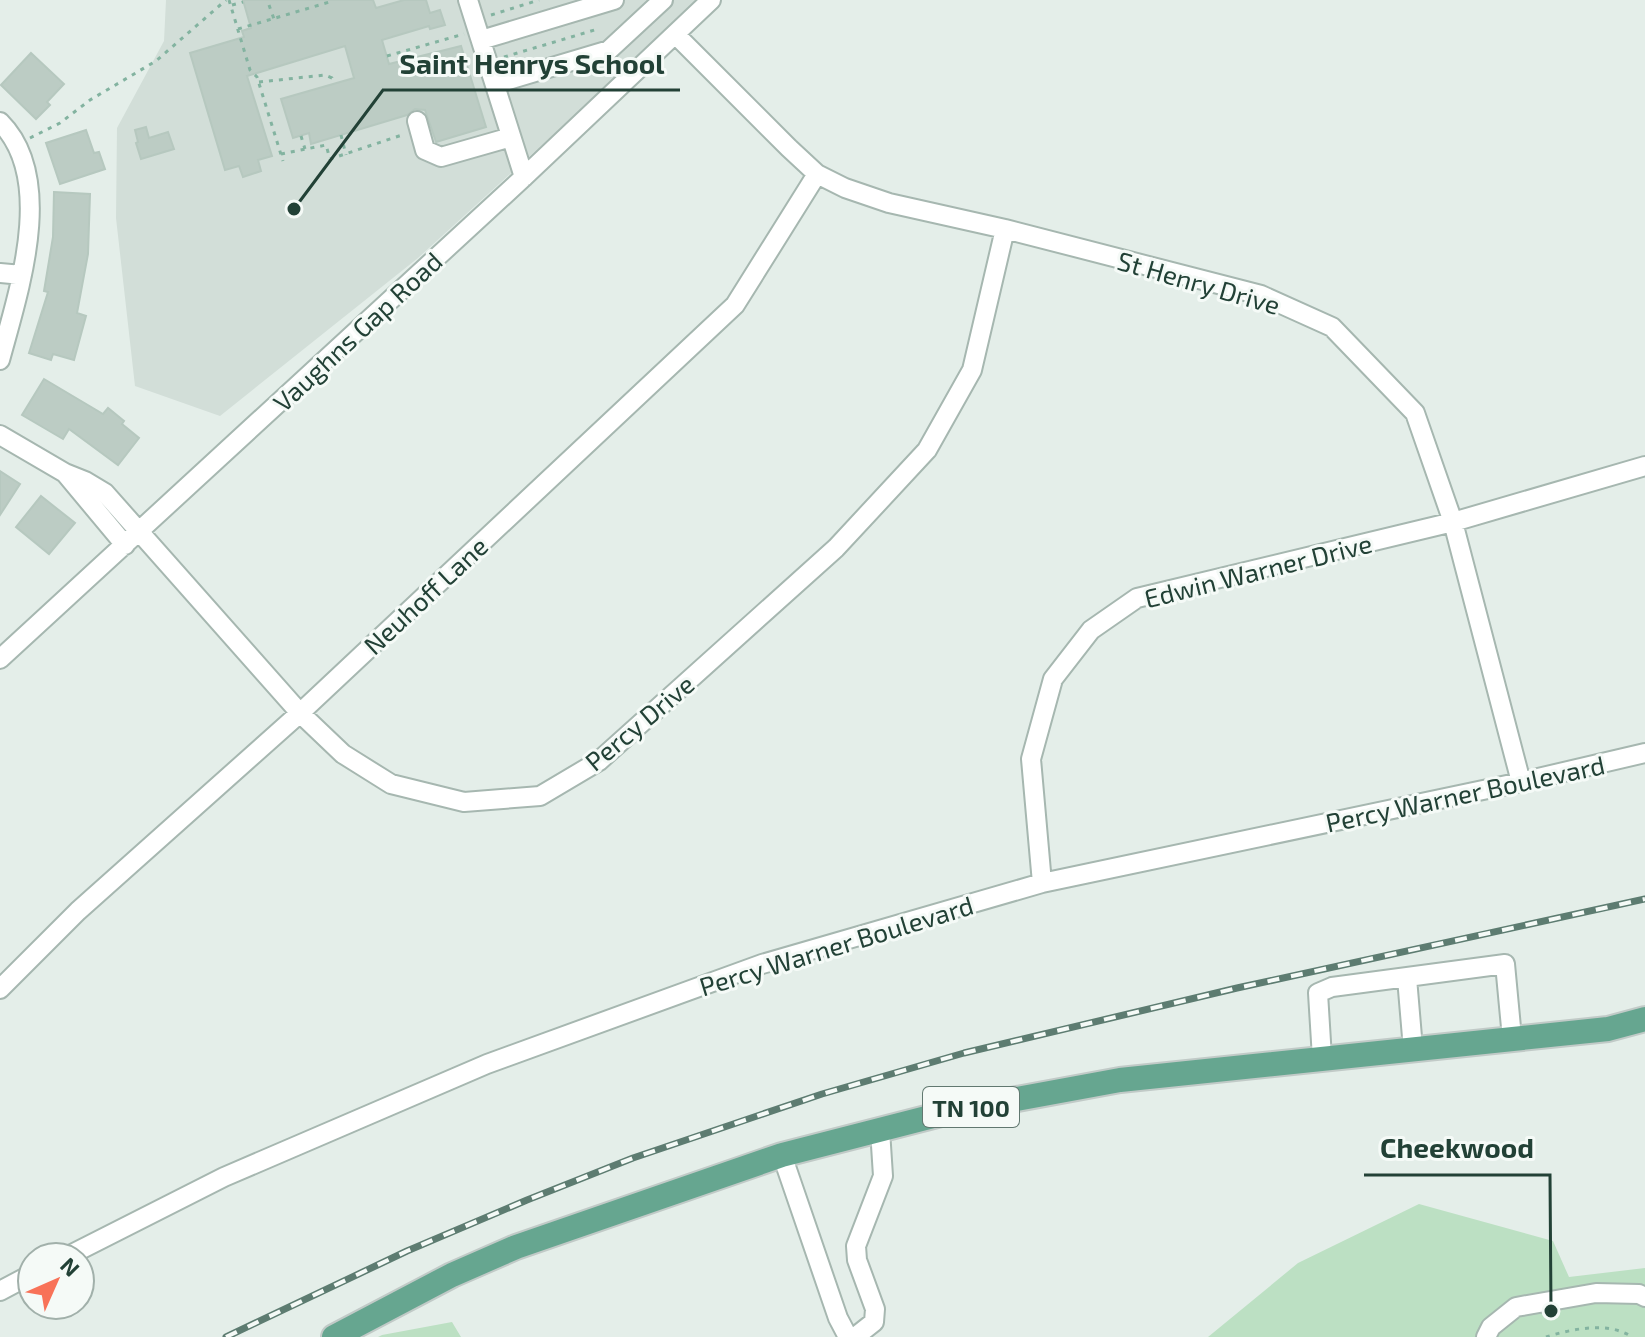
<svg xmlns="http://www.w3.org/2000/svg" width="1645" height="1337" viewBox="0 0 1645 1337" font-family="'Exo 2',sans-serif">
<rect width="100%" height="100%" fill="#e4eee9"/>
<!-- built -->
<path fill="#d2ded8" d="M166,0H696L589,102L418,258L220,416L135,386L116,218L117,128L164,41Z"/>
<!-- green -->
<path fill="#bce0c3" d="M1419,1204L1553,1241L1569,1277L1645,1268V1337H1208L1298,1263Z
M452,1322L461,1337H378L382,1335Z"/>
<!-- building -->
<path fill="#bcccc4" stroke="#b6c8bf" stroke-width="2" d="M243,0H373L376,8L404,0H426L430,13L440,10L445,25L430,29L429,26L382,40L389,64L461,46L486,127L436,142L425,110L415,109L407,115L311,144L309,133L293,138L281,99L354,78L345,46L247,76L272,156L258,160L261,171L243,177L239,166L225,170L190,53L244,37L242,31L251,28Z
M31,53L64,84L47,102L50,105L36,119L1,85Z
M146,127L149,138L168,132L174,149L141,159L136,143L138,142L135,130Z
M86,130L94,153L99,152L105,169L60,184L46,143Z
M54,192L90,194L88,254L77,313L86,316L74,360L53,354L51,360L29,353L48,292L44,291L53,237Z
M44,379L103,414L108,408L124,421L122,424L139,438L118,465L69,429L63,439L22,415Z
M0,471L20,484L0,515Z
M41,496L75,523L49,554L16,527Z"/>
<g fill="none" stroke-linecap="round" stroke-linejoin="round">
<defs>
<path id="minor" d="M468,0L524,177
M675,34L789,148L817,174L845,188L889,203L1005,229L1261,295L1332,327L1415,413L1453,522L1521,782
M481,40L614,0
M495,84L609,50L663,0
M417,121L425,150L441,157L511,137
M0,122C57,179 18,293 0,360
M0,273L22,275
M0,435L65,473
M125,545L65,473L85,481L105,493L300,713L343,754L391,784L464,802L540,796L599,761L836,548L927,450L972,370L1005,229
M0,659L524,177L711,0
M1042,883L1031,759L1053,679L1091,630L1137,598L1453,522L1645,466
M1407,978L1413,1049
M0,989L78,911L300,713L735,305L817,174
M1322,1058L1318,993L1332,987L1505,964L1512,1038
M782,1155L838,1318L848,1337
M66,1257L224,1177L487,1064L762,964L1042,883L1521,782L1645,753
M0,1291L32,1274
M855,1337L874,1322L875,1309L857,1260L856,1246L883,1176L880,1130
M1486,1337L1491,1327L1516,1307L1596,1293L1639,1294L1645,1297"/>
<path id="major" d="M334,1337L452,1275L516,1247L782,1155L957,1110L1120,1080L1608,1029L1645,1019"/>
</defs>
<!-- minor casing -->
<use href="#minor" stroke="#a6b7b0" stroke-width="22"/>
<!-- major casing -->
<use href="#major" stroke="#c1cac7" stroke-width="28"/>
<!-- path -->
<path stroke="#83b3a0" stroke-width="3" stroke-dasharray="4 6" stroke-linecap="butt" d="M229,0L250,70L257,77L283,161
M232,5L243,2
M269,5L274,19
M491,15L539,0
M238,29L333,1
M387,56L464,34
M504,57L598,29
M259,82L325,75L332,78L333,84
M341,135L346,155
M301,136L305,149
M30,138L60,123L90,100L156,61L226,0
M281,154L326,145L330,159L405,134
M1546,1337C1571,1329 1609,1321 1632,1337"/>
<!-- minor -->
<use href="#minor" stroke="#fff" stroke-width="18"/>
<!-- major -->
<use href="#major" stroke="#66a690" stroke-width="24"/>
<defs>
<path id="rail" d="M226,1337L407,1251L527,1200L633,1158L822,1094L964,1053L1237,988L1645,899"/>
</defs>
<!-- rail casing -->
<use href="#rail" stroke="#5d7c71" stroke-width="7"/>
<!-- rail -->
<use href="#rail" stroke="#f5faf7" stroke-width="4" stroke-dasharray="12" stroke-linecap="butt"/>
</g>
<g text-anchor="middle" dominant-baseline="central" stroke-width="6" stroke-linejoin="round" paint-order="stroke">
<!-- shield labels -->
<rect fill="#f5faf7" stroke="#617870" stroke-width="2" x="923" y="1087" width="96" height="40" rx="6"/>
<g font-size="24" font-weight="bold" fill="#224136">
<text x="971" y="1107">TN 100</text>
</g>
<!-- street labels -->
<g font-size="26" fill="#224136" stroke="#f5faf7">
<text transform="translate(1199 282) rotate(16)">St Henry Drive</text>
<text transform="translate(357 331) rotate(-43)">Vaughns Gap Road</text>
<text transform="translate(1258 570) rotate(-14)">Edwin Warner Drive</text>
<text transform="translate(425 595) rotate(-43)">Neuhoff Lane</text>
<text transform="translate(639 722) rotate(-40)">Percy Drive</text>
<text transform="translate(1465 793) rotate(-12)">Percy Warner Boulevard</text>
<text transform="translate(836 945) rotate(-17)">Percy Warner Boulevard</text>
</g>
</g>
<!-- callouts -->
<path fill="none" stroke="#224136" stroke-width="3" d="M294 209L383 90H680M1551 1311L1550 1175H1364"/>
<g fill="#224136" stroke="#f5faf7" stroke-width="3">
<circle cx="294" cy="209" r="8"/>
<circle cx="1551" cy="1311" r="8"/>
</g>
<g font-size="28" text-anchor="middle" font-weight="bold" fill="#224136" stroke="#f5faf7" stroke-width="6" stroke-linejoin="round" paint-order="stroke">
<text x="532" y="74">Saint Henrys School</text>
<text x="1457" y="1158">Cheekwood</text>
</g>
<!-- north arrow -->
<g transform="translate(56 1281) rotate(45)"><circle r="38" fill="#f5faf7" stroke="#a1b0aa" stroke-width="2"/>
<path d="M0-6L14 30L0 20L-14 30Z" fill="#f87258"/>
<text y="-12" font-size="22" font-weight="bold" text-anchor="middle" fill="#224136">N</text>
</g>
</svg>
